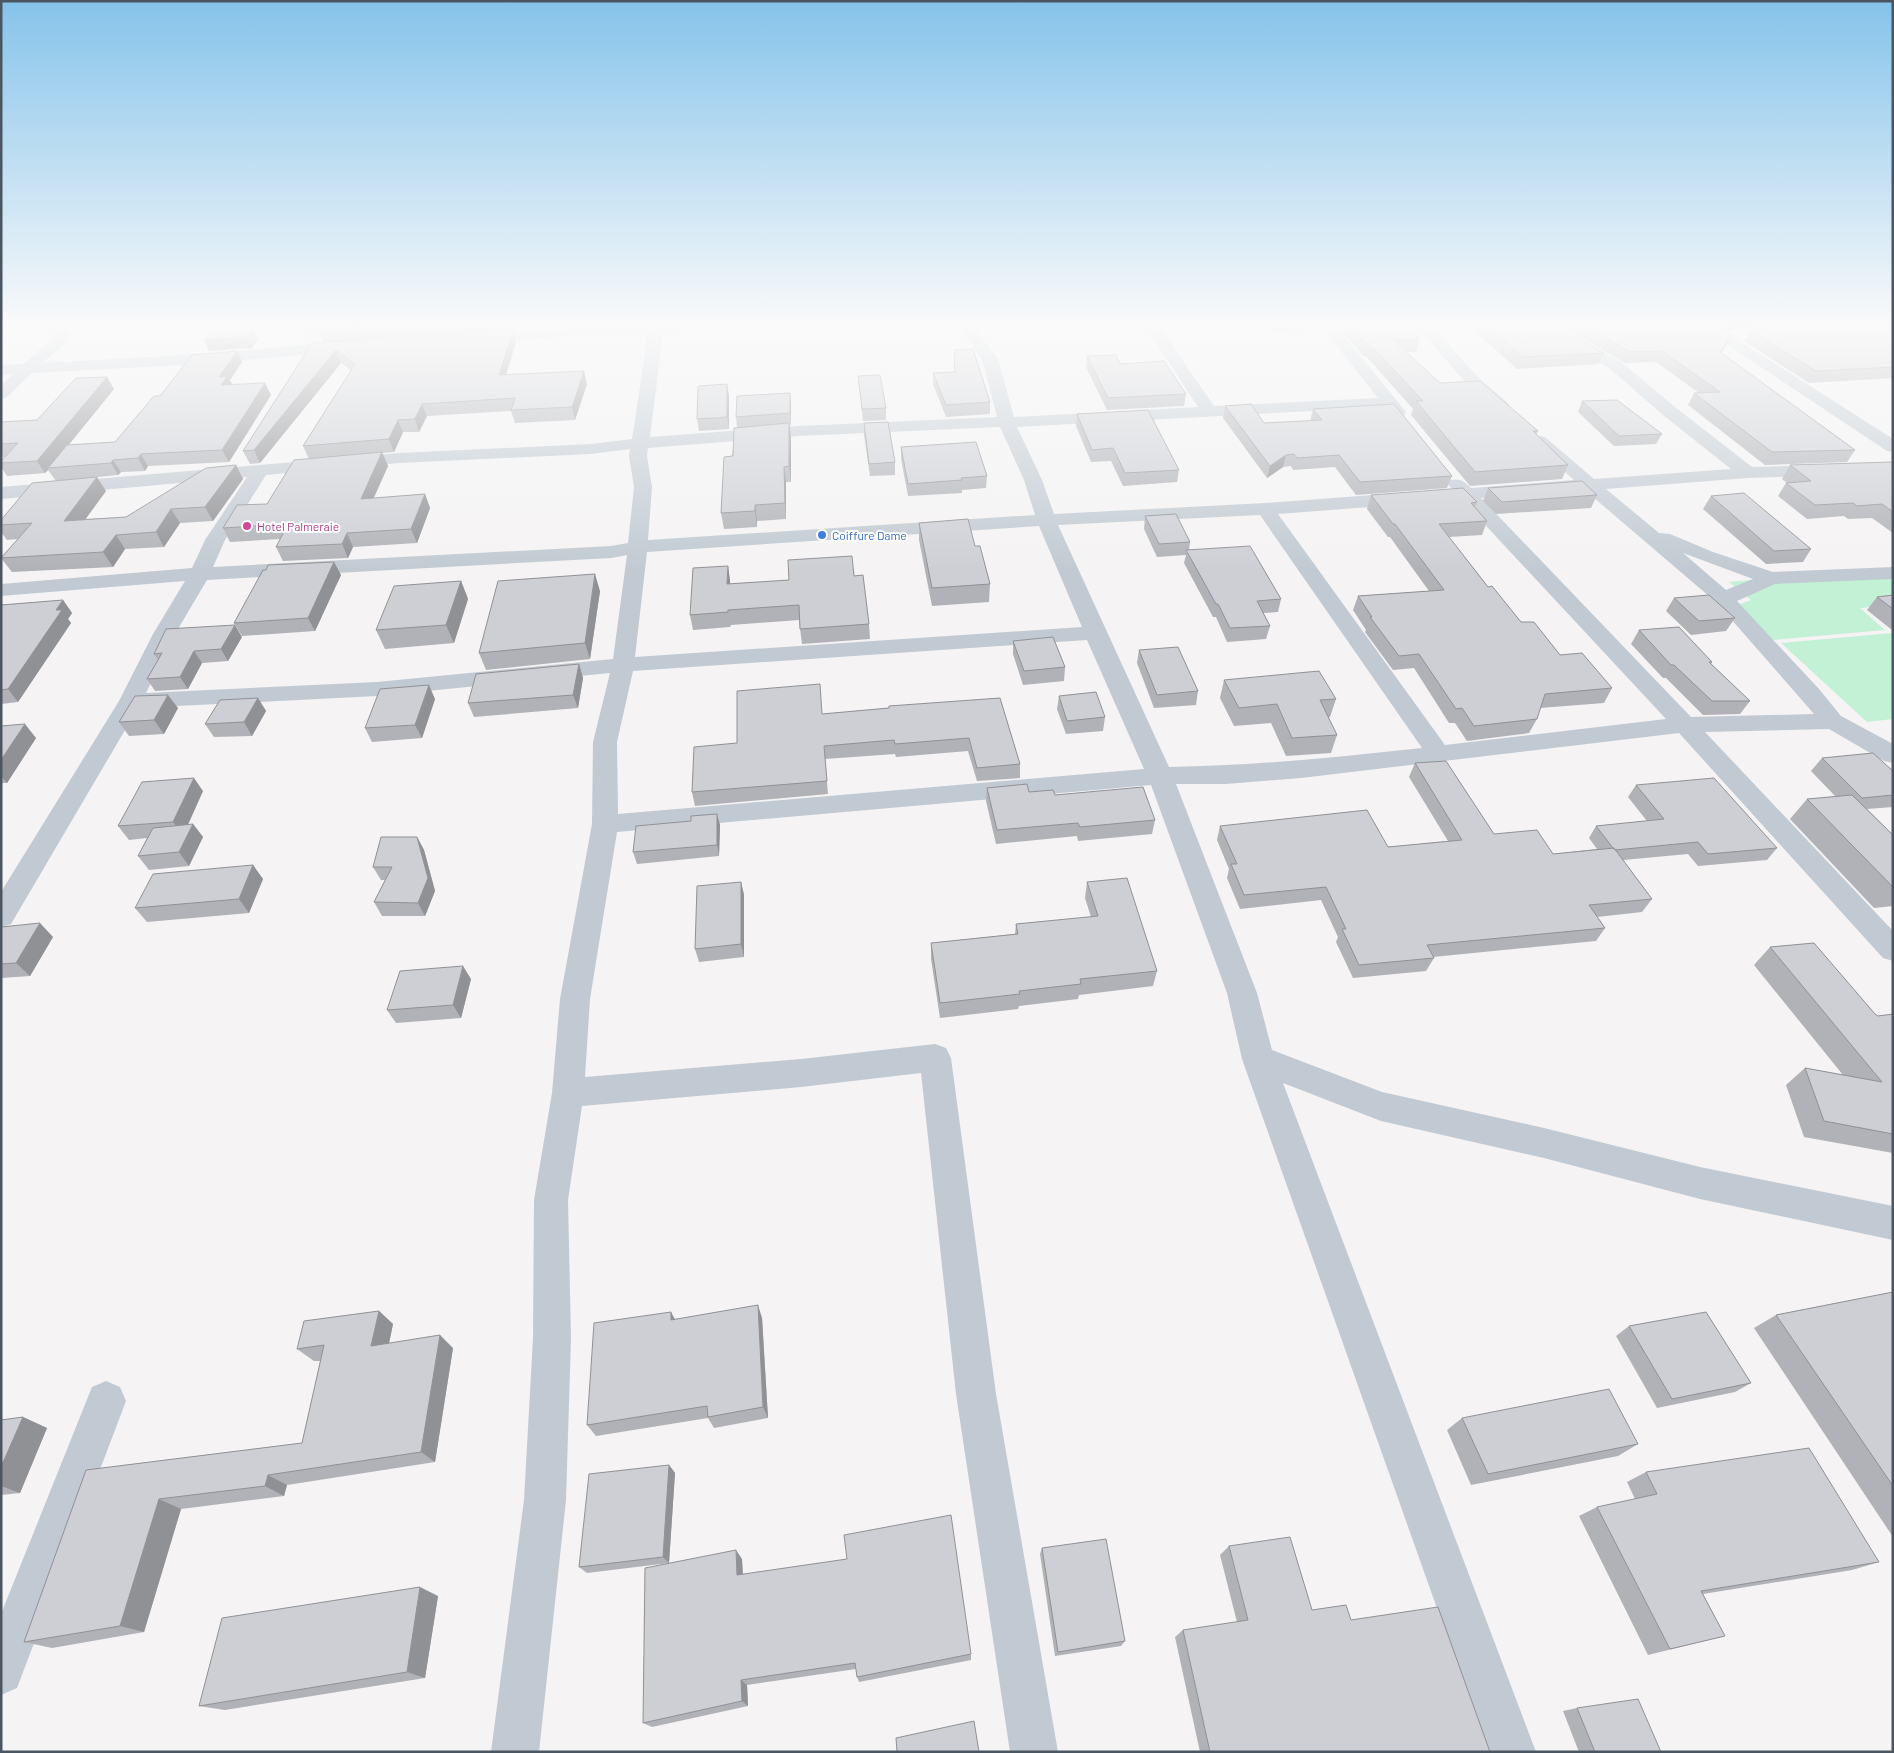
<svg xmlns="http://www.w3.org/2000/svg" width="1894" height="1753" viewBox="0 0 1894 1753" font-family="Barlow,sans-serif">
<rect width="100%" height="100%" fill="#f5f3f3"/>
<!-- green -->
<path fill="#c3f1d5" d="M1887,568L1893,573V605L1860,608L1885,630L1773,640L1735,606L1751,600L1729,582Z
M1893,633V719L1867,722L1781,643Z"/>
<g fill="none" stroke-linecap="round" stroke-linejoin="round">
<!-- street -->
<path fill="#c1cad2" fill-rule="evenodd" d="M51,326L58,327L70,335L64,345L42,363L201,354L346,341L351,343L354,346L351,349L346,351L201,364L32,373L7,397L1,399V385L13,374L1,375V365L23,364L55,337L46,330Z
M292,326H328L329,328L327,331C317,334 304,332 294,329Z
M698,326L696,329L663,333L650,437L799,426L997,417L982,359L958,326H973L998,359L1014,417L1198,407L1145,326H1159L1214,406L1378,398L1321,326H1336L1406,412L1404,416C1394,418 1391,415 1386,407L1017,427L1042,480L1054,514L1265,503L1452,489L1448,484L1450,480C1461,478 1464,481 1471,488L1574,480L1533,445L1530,441L1533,437L1539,436L1545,437L1594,479L1731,469L1663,415L1608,367L1567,344L1544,326H1561L1577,338L1620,361L1675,407L1752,467L1893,463V473L1748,478L1606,489L1659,533L1670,534L1713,552L1773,572L1893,567V579L1775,584L1737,601L1819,689L1841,716L1893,744V763L1884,761L1829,729L1705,732L1893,931V961L1883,958L1679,733L1301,778L1226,784H1176L1257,993L1272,1050L1382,1092L1544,1128L1700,1167L1893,1206V1240L1700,1199L1544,1158L1381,1121L1283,1083L1536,1752H1488L1242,1059L1227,993L1151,785L617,832L590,999L585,1077L801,1059L935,1044L946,1048L951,1058L996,1394L1058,1752H1010L956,1394L921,1073L801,1087L582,1106L568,1200L571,1338L566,1500L539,1752H491L524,1500L533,1338L534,1200L552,1093L560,999L592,824L593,742L610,673L377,696L138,708L11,924L1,927V892L119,701L153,634L185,581L1,596V584L192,568L205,540L247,477L1,499V487L399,453L591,444L632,439L648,334L578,335L478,343L473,341L470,338L473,335L478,333L578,327ZM1000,427L1024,480L1035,515L648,540L652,487L647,456L648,448L799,436ZM630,449L629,456L634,487L628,543L611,546L213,567L225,540L266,475L399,463L591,454ZM1586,491L1717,603L1814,714L1691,717L1481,498ZM1462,500L1666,719L1445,745L1278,514ZM1260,515L1422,748C1337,757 1254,766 1169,767L1058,525ZM1039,526L1082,627L635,657L647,552ZM1683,553L1753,579L1726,590ZM627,555L613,659L377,682L146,693L175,634L207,580L611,558ZM1087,640L1144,769L618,814L617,742L633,671Z
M1416,326H1431L1481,380L1508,403L1510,407L1508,411H1496L1469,386Z
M1699,326H1716L1893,439V452L1887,451Z
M106,1381L120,1387L126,1401L17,1688L1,1695V1614L92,1387Z"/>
</g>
<!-- wall -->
<path fill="#b0b2b7" d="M321,326H521L520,329L324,342L319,330Z
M1266,326H1323L1322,330L1272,332Z
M1338,326H1406L1420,339L1416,352H1407L1440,383L1538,431L1536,435L1568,465L1562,479L1470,486L1411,415L1413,409L1366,356H1363Z
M1476,326H1560L1571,334L1604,353L1599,364L1517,369L1475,331Z
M1564,326H1718L1726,346L1721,353L1855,450L1847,462L1765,465L1688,405L1694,393H1699L1656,362L1625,363L1578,336Z
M1719,326H1768L1726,330Z
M1893,326V378L1809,383L1744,341L1750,330Z
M513,330L516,342L506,375L587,384L575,420L515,423L511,411L427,416L419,432H403L394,452L382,453L388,466L374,498L425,494L430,508L417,543L353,547L348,558L283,561L276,547L280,539L230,542L223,528L267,504L309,459L303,446L351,370L341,363L260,463L250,464L243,451L312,343Z
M954,350L990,402V414L946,417L933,384V373L954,372Z
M237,351L242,362L230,380L232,385L271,395L229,462L148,466L145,471L121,472L118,475L56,481L48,470L45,473L7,476L1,467V461L5,457H1V422L37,420L114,389L68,445L115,442L160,396Z
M1087,356L1120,364L1186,394L1184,406L1107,410L1086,367Z
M858,376L886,408V420L863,421Z
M727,384L729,396V429L699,431L697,419Z
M1582,401L1662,434L1656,444L1614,446L1578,412Z
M791,404V425H790L791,439V482H786V519L757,521V527L724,529L721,513L737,427L736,417Z
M1225,406L1264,423L1310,421L1313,409L1452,476L1447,488L1356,495L1335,467L1293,470L1291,466L1283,467L1267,478L1223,418Z
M1077,414L1179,470L1177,482L1123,486L1111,461L1091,462L1076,426Z
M864,423L895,462V475L870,476L864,435Z
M901,447L987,476L986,488L962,490V493L908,496L901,459Z
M1893,462V533L1872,518L1848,519L1844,516L1807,519L1778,496L1786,483H1787L1782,479L1790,465Z
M236,465L243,479L213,521L180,523L164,547L125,549L113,567L12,572L1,558L18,539L7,540L1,532V520L106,491L85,519L126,517Z
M1488,488L1597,495L1591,508L1496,514L1483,501Z
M1371,495L1477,502L1475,507L1487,521L1482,535L1449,537L1488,587L1521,622L1560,655L1612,688L1604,703L1540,708L1537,719L1529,733L1467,741L1455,723H1449L1414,668L1393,670L1365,632L1366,630L1353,610L1358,596L1429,591L1390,537H1388L1367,509Z
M1711,496L1811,549L1803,562L1766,564L1703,509Z
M1145,516L1190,542L1189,550L1281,599L1278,612L1263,613L1270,626L1266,639L1227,642L1216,617H1213L1184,563L1186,555L1157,557L1144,529Z
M919,523L975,546L990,584L989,602L932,606L919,540Z
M334,562L341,575L315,631L242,636L234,623Z
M728,566L730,584L854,576L869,624L870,639L802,644L799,620L731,625L730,627L693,630L690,615Z
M461,581L468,599L454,643L385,649L376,630Z
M600,591L590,659L486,670L479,653Z
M1893,595V630H1892L1867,610L1877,597Z
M1674,598L1735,618L1726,631L1691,635L1666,611Z
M63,600L72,613L68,619L71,623L18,702L1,704V605Z
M1639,630L1712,662L1711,664L1750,701L1740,714L1703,715L1666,678H1663L1631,644Z
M242,637L228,661L202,663L188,689L155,691L147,679L158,660L154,654Z
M1013,641L1065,667L1064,681L1023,685L1013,654Z
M1139,650L1198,691L1196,705L1154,708L1137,663Z
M579,664L583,678L578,708L474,717L468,703Z
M1224,680L1336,699L1330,717H1328L1337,735L1331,753L1286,756L1271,723L1234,726L1220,698Z
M1059,696L1105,717L1103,731L1066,734L1057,709Z
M258,698L266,711L252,736L214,737L205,724Z
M1000,698L1020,764V778L977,781L968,751L896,757L895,754L825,759L828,794L695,806L692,792L737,743L823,714L889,708Z
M435,699L422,738L372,742L365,728Z
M178,708L164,734L129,736L119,722Z
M1,726L36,738L7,783H1Z
M1822,758L1893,771V807L1867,809L1893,835V906L1874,908L1790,819L1807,799L1836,797L1811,771Z
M1415,763L1494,834L1553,854L1597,849L1589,838L1596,826L1647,821L1628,797L1636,785L1777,848L1767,860L1698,866L1688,854L1623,860L1652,899L1642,912L1597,917L1605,928L1596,941L1433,957L1434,958L1426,971L1353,978L1336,942L1338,937L1321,900L1240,909L1227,878L1229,869L1217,840L1220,826L1388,847L1448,841L1409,777Z
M987,788L1055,795L1155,820L1152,834L1078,841L1077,836L996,844L986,801Z
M203,791L188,825L193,824L203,837L189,866L149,870L138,856L147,838L129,840L118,826Z
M717,814L720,825L719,856L637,864L633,852L691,821Z
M417,837L424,850L435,891L425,916H382L374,902L385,880H381L373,867Z
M253,865L263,879L249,913L147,922L135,908Z
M741,882L744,895V957L699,962L695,949Z
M1087,882L1157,971L1153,986L1079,995L1078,999L1019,1006L1018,1009L940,1018L931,959V943L1015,934L1016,924L1091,917L1085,898Z
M1,927L53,937L30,976L1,978Z
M1770,947L1875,1014L1878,1016L1893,1014V1153L1804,1137L1786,1085L1805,1068L1843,1075L1754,965Z
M471,979L461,1018L396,1023L387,1010Z
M1893,1292V1537L1754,1328L1776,1315Z
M379,1311L393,1324L389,1343L453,1348L435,1462L287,1485L284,1496L181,1509L144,1632L52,1648L24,1642L86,1470L302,1443L321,1361H314L297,1349Z
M762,1318L768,1418L714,1428L708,1418L596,1436L587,1425L675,1320Z
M1629,1326L1751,1383L1735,1392L1657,1408L1616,1336Z
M23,1417L47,1428L20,1493L1,1495V1420Z
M1462,1418L1638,1444L1618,1456L1471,1485L1447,1430Z
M669,1465L675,1473L669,1563L587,1573L579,1567Z
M1646,1472L1879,1562L1852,1570L1703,1594L1725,1636L1648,1655L1579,1516L1597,1507L1635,1499L1627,1482Z
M1229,1546L1312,1610L1351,1620L1490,1752H1200L1175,1637L1183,1630L1237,1622L1220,1555Z
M1042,1548L1125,1641L1121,1646L1055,1656L1040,1554Z
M742,1559L743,1574L971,1654V1660L859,1682L857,1677L856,1669L747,1685L748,1706L652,1727L643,1723Z
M438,1596L425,1678L225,1710L199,1706Z
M1577,1708L1661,1752H1579L1563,1711Z"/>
<!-- shaded-wall -->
<path fill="#909195" d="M1729,326H1768L1726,330Z
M253,328L258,339L252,348L209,351L204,340Z
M513,330L516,342L502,387L499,375Z
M1732,335L1726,346L1714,363L1720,352Z
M336,350L341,363L260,463L254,450Z
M237,351L242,362L230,380L234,388L221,385L219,377Z
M584,371L587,384L575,420L572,407Z
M107,377L114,389L50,468H48V470L45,473L37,461Z
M265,383L271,395L229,462L222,450Z
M727,384L729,396V429L727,417Z
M790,393L791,404V425L790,413Z
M422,404L427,416L419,432L415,419Z
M398,420L403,432L394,452L389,439Z
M789,423L791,439V482L789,466Z
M382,452L388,466L367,512L361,499Z
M141,454L148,466L145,471L138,458Z
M1286,455L1283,467L1267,478L1270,466Z
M113,460L121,472L118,475L111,463Z
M236,465L243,479L213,521L205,507Z
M784,467L786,482V519L785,503Z
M97,477L106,491L74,535L64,521Z
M425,494L430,508L417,543L411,529Z
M755,505L757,521V527L755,511Z
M171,509L180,523L164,547L156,532Z
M347,533L353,547L348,558L342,544Z
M116,535L125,549L113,567L103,552Z
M334,562L341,575L315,631L308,618Z
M728,566L730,580V599L727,584Z
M595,574L600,591L590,659L585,643Z
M461,581L468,599L454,643L446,625Z
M63,600L72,613L68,619L71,623L18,702L8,689L56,610Z
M235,625L242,637L228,661L221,649Z
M194,651L202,663L188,689L180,677Z
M579,664L583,678L578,708L573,695Z
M429,685L435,699L422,738L415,725Z
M168,695L178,708L164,734L154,720Z
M258,698L266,711L252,736L244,722Z
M25,724L36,738L7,783L1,776V760Z
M194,778L203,791L183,835L173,822Z
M717,814L720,825L719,856L717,845Z
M193,824L203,837L189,866L179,852Z
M417,837L424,850L435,891L425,916L418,903Z
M253,865L263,879L249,913L239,899Z
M741,882L744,895V957L741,944Z
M40,923L53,937L30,976L16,963Z
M463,966L471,979L461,1018L453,1005Z
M758,1305L762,1318L768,1418L763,1407Z
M379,1311L393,1324L386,1358L371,1346Z
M671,1312L678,1325L671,1320Z
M440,1335L453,1348L435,1462L421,1452Z
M23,1417L47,1428L20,1493L1,1486V1467Z
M669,1465L675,1473L669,1563L663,1557Z
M268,1475L287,1485L284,1496L265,1486Z
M159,1499L181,1509L144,1632L120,1626Z
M736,1550L742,1559L743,1583L737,1575Z
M420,1587L438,1596L425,1678L407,1672Z
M741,1680L747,1685L748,1706L742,1701Z"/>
<!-- building -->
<path fill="#cdcfd5" stroke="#909195" d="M220,326H233L253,328L247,336L204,340L210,332Z
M321,326H375L319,330Z
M1352,326H1406L1420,339L1393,340L1440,383L1480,381L1538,431H1533L1568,465L1475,472L1416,401H1423L1369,343H1366Z
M1486,326H1560L1571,334L1604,353L1522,357Z
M1584,326H1718L1732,335L1720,352L1855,450L1772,452L1694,393L1720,392L1662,351L1630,352Z
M1788,326H1893V367L1816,371L1750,330Z
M513,330L499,375L584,371L572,407L511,410L515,398L422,404L415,419L398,420L389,439L303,446L355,364L336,350L254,450L243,451L312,343Z
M973,349L990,402L946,405L933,373L955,372L954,350Z
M237,351L219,377L228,376L221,385L265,383L222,450L141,454L138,458L113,460L111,463L48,468L67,445L115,442L154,396H160L192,355Z
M1116,355L1120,364L1164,361L1186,394L1108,398L1087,356Z
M880,375L886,408L862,409L858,376Z
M107,377L37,461L1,463V461L18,443L1,444V422L37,420L76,378Z
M727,384V417L697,419L698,386Z
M790,393V413L736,417L737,396Z
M1617,400L1662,434L1619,436L1582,401Z
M1251,404L1264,423L1322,420L1313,409L1394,404L1452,476L1360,482L1339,455L1297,458L1294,454L1286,455L1270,466L1225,406Z
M1148,410L1179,470L1125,473L1113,448L1092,450L1077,414Z
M888,422L895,462L869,464L864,423Z
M789,423V466L784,467L785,503L755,505V511L721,513L724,457L733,456L734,428Z
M976,442L987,476L961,478L962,480L908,484L901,447Z
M382,452L361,499L425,494L411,529L347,533L342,544L276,547L288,524L223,528L237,505L267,504L294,460Z
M1893,462V512L1882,504L1857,506L1853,503L1815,505L1786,483L1811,481L1790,465Z
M236,465L205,507L171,509L156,532L116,535L103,552L1,558L32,523L1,525V520L32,483L97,477L64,521L126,517L206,468Z
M1582,481L1597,495L1502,502L1488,488Z
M1463,488L1477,502L1471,503L1487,521L1439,524L1488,587L1492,586L1521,622H1534L1560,655L1582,653L1612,688L1545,694L1537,719L1474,726L1462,708L1456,709L1419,654L1399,656L1370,617H1372L1358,596L1444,590L1395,524H1393L1371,495Z
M1744,493L1811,549L1774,551L1711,496Z
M1176,514L1190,542L1159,544L1145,516Z
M968,519L975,546H980L990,584L932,588L919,523Z
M1250,546L1281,599L1257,601L1270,626L1230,628L1218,604H1216L1186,550Z
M852,556L854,576L863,575L869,624L800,629L799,605L728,610V612L690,615L693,568L728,566L727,584L789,580L788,560Z
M334,562L308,618L234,623L263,570H266L268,565Z
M595,574L585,643L479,653L498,581Z
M461,581L446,625L376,630L394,586Z
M1709,595L1735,618L1699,621L1674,598Z
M1893,595V609L1877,597Z
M63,600L56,610H62L8,689L1,690V605Z
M235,625L221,649L194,651L180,677L147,679L162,653L154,654L166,629Z
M1679,627L1712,662H1709L1750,701H1712L1674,665H1671L1639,630Z
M1053,637L1065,667L1024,671L1013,641Z
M1178,647L1198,691L1157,695L1139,650Z
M579,664L573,695L468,703L476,674Z
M1319,671L1336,699L1320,700L1337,735L1292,738L1277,704L1239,708L1224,680Z
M820,684L822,714L889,708V706L1000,698L1020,764L977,768L969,738L895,744L894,740L824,746L827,781L692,792L694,747L737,743V691Z
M429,685L415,725L365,728L380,689Z
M1096,692L1105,717L1067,721L1059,696Z
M168,695L154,720L119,722L135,696Z
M258,698L244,722L205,724L220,700Z
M25,724L1,760V726Z
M1873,753L1893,771V795L1862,798L1822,758Z
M1446,761L1494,834L1537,830L1553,854L1614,848L1652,899L1589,905L1605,928L1427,945L1434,958L1359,965L1342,929H1346L1326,887L1244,895L1231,864H1237L1220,826L1367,810L1388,847L1462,840L1415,763Z
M194,778L173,822L118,826L142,782Z
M1714,778L1777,848L1708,854L1698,842L1615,850L1613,848L1596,826L1664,819L1636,785Z
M1027,784L1029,792L1053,790L1055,795L1143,787L1155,820L1080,827L1078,823L997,830L987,788Z
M1852,795L1893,835V887L1807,799Z
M717,814V845L633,852L636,826L691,821V816Z
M193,824L179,852L138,856L153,828Z
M381,837H417L428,878L418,903L374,902L392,867H373Z
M253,865L239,899L135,908L153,874Z
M1127,878L1157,971L1080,979L1081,984L1019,991L1020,994L940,1003L931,943L1018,934L1016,924L1098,916L1087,882Z
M741,882V944L695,949L697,886Z
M40,923L16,963L1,964V927Z
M1814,943L1875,1014L1878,1016L1893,1014V1134L1824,1121L1805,1068L1882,1082L1770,947Z
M463,966L453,1005L387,1010L400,971Z
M1893,1292V1486L1776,1315Z
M758,1305L763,1407L708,1417L707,1406L587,1425L594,1323L671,1312V1320Z
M379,1311L371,1346L440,1335L421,1452L268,1475L265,1486L159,1499L120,1626L24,1642L86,1470L302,1443L324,1345L297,1349L304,1321Z
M1706,1312L1751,1383L1672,1399L1629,1326Z
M1609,1389L1638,1444L1488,1474L1462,1418Z
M23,1417L1,1467V1420Z
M1809,1448L1879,1562L1701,1591L1725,1636L1670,1649L1597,1507L1657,1494L1646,1472Z
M669,1465L663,1557L579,1567L589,1474Z
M951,1515L971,1654L857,1677L855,1663L741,1680L742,1701L643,1723L645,1568L736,1550L737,1575L847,1559L844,1535Z
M1290,1537L1312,1610L1346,1605L1351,1620L1438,1607L1490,1752H1210L1183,1630L1248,1620L1229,1546Z
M1106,1539L1125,1641L1058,1652L1042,1548Z
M420,1587L407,1672L199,1706L222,1618Z
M1638,1699L1661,1752H1595L1577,1708Z
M974,1721L979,1752H897L896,1738Z"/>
<!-- sky -->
<linearGradient id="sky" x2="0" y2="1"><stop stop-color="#85c3ea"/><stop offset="0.57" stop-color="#fafafa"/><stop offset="1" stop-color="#fafafa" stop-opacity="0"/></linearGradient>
<rect width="1894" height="571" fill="url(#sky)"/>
<!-- markers -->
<circle fill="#d1479c" stroke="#fff" stroke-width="2" cx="247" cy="526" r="5"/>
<circle fill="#3f7fe0" stroke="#fff" stroke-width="2" cx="822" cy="535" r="5"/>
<g text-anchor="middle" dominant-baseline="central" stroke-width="4" stroke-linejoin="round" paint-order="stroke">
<!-- far-hotel labels -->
<g font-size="12" fill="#b23c85" stroke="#fff" text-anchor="start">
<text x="257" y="526">Hotel Palmeraie</text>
</g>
<!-- far-shop labels -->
<g font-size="12" fill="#366cbe" stroke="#fff" text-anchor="start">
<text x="832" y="535">Coiffure Dame</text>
</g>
</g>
<!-- border -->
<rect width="1894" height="1753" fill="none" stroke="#4a5661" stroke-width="5"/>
</svg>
